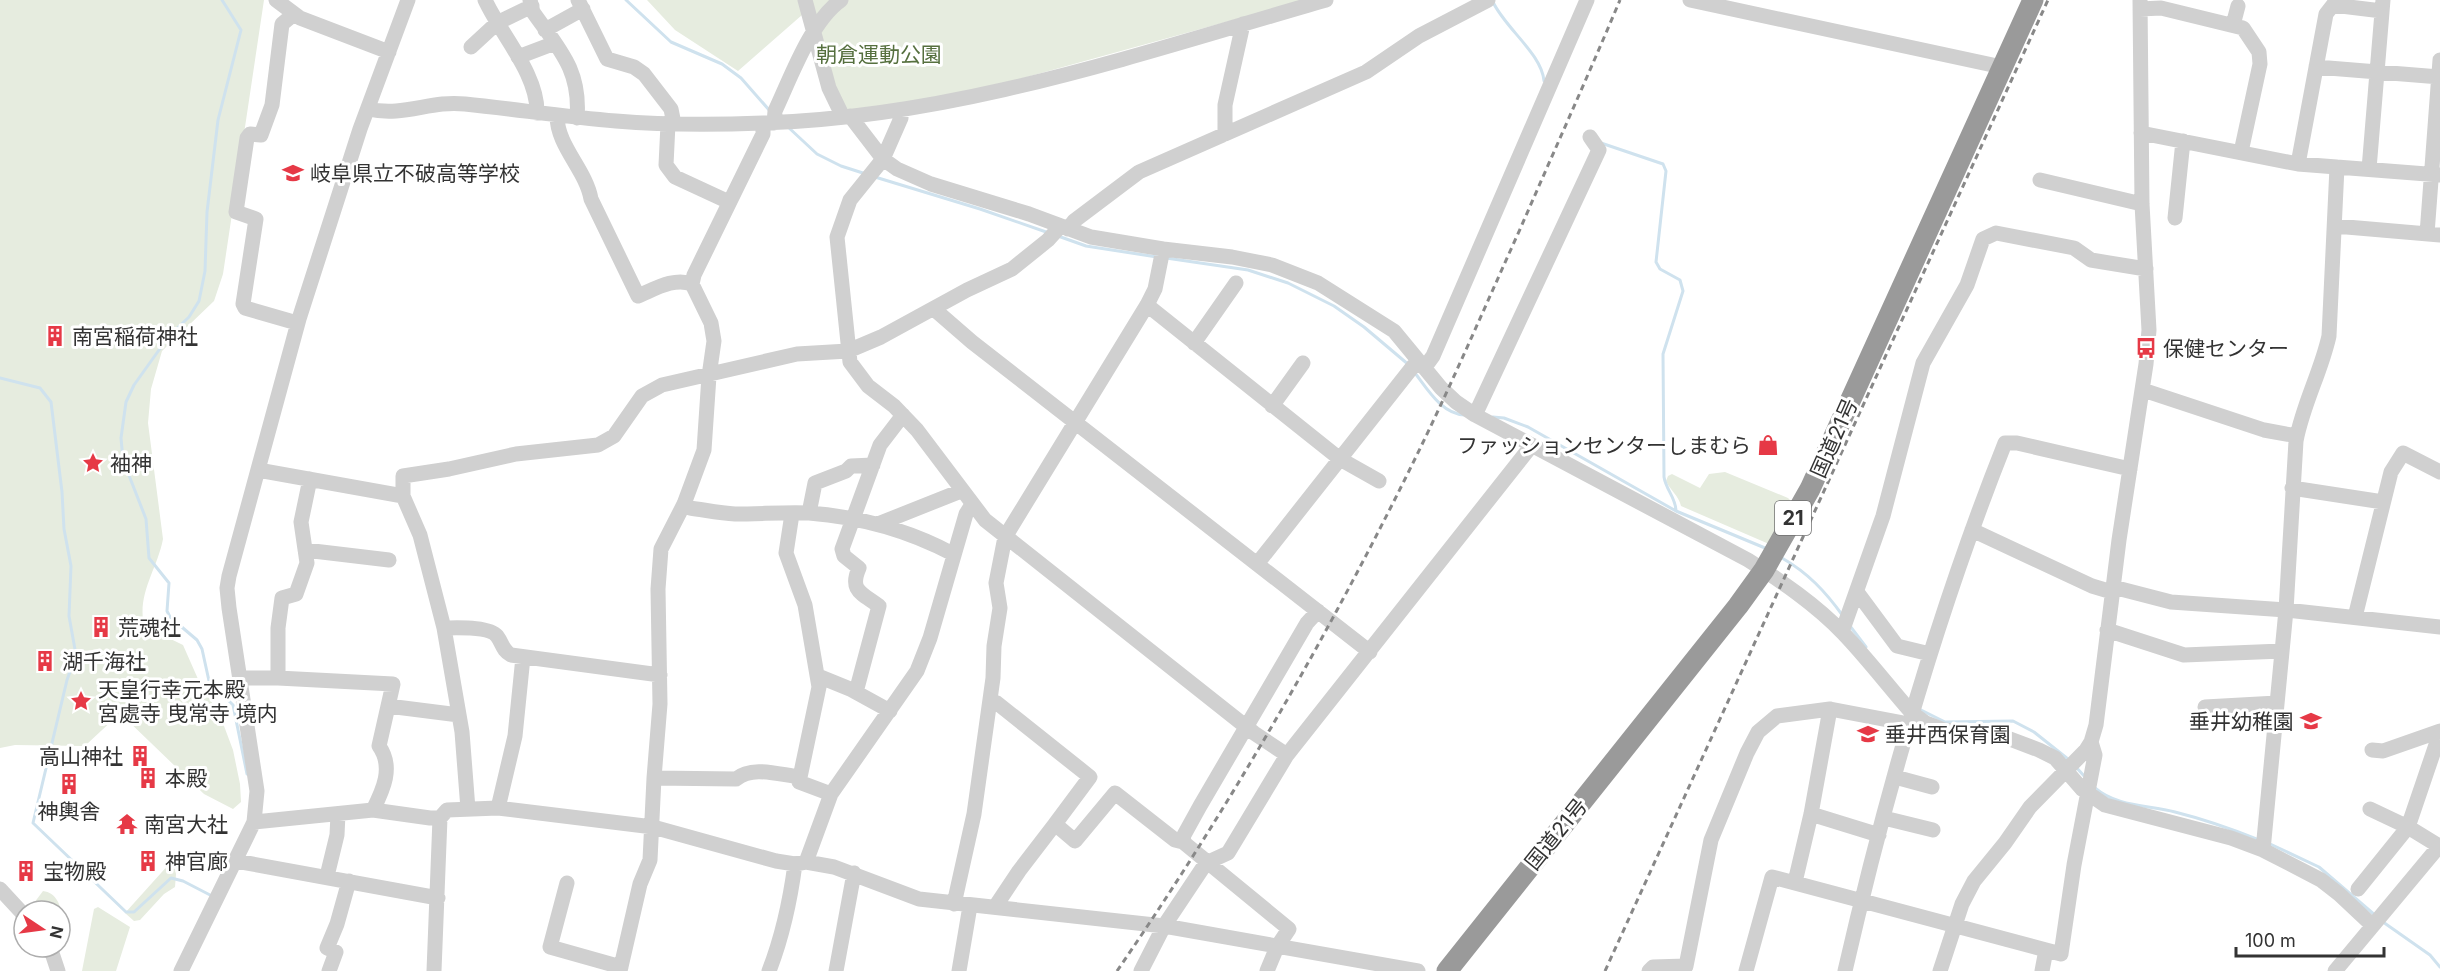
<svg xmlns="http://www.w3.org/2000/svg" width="2440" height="971" viewBox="0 0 2440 971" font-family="Inter,'Noto Sans JP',sans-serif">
<rect width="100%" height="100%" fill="#fff"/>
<!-- green -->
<path fill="#e6ecdf" d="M0,0H264L223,274L214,301L162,351L151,389L148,423L163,539C157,570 137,593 144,626L183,645L198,679L221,718L233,750L240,784L241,802L233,809L204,794L124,717H116L87,744L82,746L15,745L0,748Z
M647,0H1305L958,96L848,115L835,101L810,8L738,71L675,30Z
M1725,472L1788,498L1793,503L1769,544L1681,506C1679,496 1670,490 1666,481L1668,476L1672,474L1700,488L1709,474Z
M170,863L174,864L176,874L175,887L164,894L140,920L134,921L125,913Z
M43,891C60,893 64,914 60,928V911H34L31,907Z
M98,907L130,927L116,971H82L94,909Z"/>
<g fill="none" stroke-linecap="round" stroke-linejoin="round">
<!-- stream -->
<path stroke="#cfe2ee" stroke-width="3" d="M222,0L241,30L218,120L207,212L205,271L199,301L189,317L169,336L134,385L126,402L121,438L123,460L146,519L149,558L169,583L167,611L170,617L197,640L202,649L209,681L233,705L247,774
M626,0L671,42L722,64L741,78L770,111
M1493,2C1505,28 1542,54 1544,81
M788,127L817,154L841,166L866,174
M1601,143L1663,164L1666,171L1656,262L1660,269L1680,280L1683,291L1663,354L1664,477C1666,490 1676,498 1676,511
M875,177L980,209L1049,233
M1058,236L1086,246L1157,257
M1166,258L1248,270L1288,283L1334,306L1364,327L1409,365
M1415,373C1428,390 1442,414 1465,415
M0,378L40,388L51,402L62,492L64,529L71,566L69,616L76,655L67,680L33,823L126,912H134L171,878L183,881L212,896
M1493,417L1504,418L1528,427L1676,511L1765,548
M1782,558C1808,573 1825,591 1843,616
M1850,626L1866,647
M1919,709L1945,722L2013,721L2034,732L2068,759
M2075,766L2085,777
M2095,788C2117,807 2148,805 2175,812C2203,819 2232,829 2259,840
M2268,843L2319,867L2376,916
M2383,922L2430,955L2440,967"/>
<!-- minor -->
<path stroke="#d0d0d0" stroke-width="15" d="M276,0L300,18L389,52
M485,0C501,35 538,74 537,113
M530,0L533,12C559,49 581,70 577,118
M578,0L607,59L634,67L644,74L671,109L674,124
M805,0L829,88L843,117
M1690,0L2002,67
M2140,9L2161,8L2243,28L2259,52L2260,64L2241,152
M294,14L282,24L272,105L261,135L250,134L247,138L236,212L256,219L243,304L245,308L297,323
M2233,25L2238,6
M545,30L583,9
M471,47L497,23L532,6
M518,57L555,43
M2316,67L2440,77
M368,109C405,117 430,100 465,104C515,109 565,117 616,121C664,125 714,125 763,123C957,117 1141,53 1326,0
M901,110V118L883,159L850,200L837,237L850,362L868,386L894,406L917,430L985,520L1254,733L1287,755
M557,116C557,146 586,170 591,199L638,296C655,289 674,277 692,284
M850,116L883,159L897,169L931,184L1029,214L1091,237L1163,249
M774,123L775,111C791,77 811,21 841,0
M668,124L666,165L675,177L729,202
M2141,133L2298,164L2440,175
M1225,134V105L1243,24
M2298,164L2326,14L2333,5L2382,11
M2369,169L2383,0
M2040,180L2142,204
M2175,218L2183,141
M2335,226L2440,235
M1068,229L1074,221L1139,172L1366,72L1419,36L1488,0
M2427,234L2440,60
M1147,305L1340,459L1379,481
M934,309L972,342L1370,652
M1194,343L1236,283
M1425,367L1433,356L1587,0
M2143,390L2264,430L2297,436
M1272,406L1303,363
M1475,415L1599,150L1590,137
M258,470L403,496
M2292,488L2383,502
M684,504L690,508C705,510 720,513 735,514C760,514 785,512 809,513C860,517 908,530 953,554
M809,513L815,483L846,471L851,466L873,465
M792,514L786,553L805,605L819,687L799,782L831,794
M878,524L961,491
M1972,530L2092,586L2112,592
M305,550L389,560
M1257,564L1418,360
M2113,587L2171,602L2286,610L2440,627
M1857,592L1897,646L1930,654
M2355,617L2391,472L2403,453L2440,472
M444,628C456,628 489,626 497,636C503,644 502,650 511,655L660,675
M2107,630L2184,655L2282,651
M1842,632L1883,516L1923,363L1967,285L1983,239L1996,233L2074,248L2091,260L2146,269
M818,676L850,689L890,711
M240,678H278V628L282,598L296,594L307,563L301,522L310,479
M278,678L393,684L379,746C394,767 383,790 373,810
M856,692L879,606C862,593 849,591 859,568L844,556L842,549L880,445L903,415
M990,701L997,703L1090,777L1055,824L1075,841L1115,793L1175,840L1183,842
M388,706L459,715
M2205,707L2277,703
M2372,750L2383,751L2440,731
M1895,777L1932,787
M654,778L736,779C752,765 780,775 800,777
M498,808L515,736L523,657
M468,809L462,732L444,628L420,535L403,496V476L449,469L516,454L598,445L614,436L642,396L662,385L797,354L848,351L881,337L967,290L1012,269L1048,240L1057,230L1058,226
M2370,809L2408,827L2439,846
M1811,814L1879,835
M1884,818L1933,830
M254,822L373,810L430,818H440L447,810L498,808L653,827L776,861L795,864L806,862L834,867L919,899L1164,926L1418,971
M2263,850L2286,610L2296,441C2303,404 2321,372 2329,336L2337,167
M236,861L438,898
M806,862L831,794L917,671L930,638L966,514L971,506
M327,876L337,835L338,814
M1795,882L1811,814L1830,709
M567,883L550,947L621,967
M0,889L24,915
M2358,889L2408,827L2440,733
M954,904L974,814L993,678L994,646L1000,608L996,583L1005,537L1147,305L1155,289L1163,249L1232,257L1272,265L1318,283L1394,331L1441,388L1456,402L1475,415L1748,560C1781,581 1815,604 1843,633C1867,658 1889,687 1912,713L1926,723L1944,730L2002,736L2039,750L2055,758L2082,789L2105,805L2231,838L2263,850L2321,880L2339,894L2372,925
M995,907L1019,871L1055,824
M50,947L58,971
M181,971L254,822L257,791L229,608L227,588L229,576L299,319L360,129L408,0
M329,971L336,952L327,948L337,924L349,881
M434,971L440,818
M620,971L640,884L650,860L654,778L660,704L658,589L661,549L684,504L704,450L709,376L714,341L711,323L692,284L694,275L763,134V123
M769,971C783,935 790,902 795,864
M836,971L854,873
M959,971L970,906
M1141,971L1164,926L1206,863L1228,853L1287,755L1532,445
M1267,971L1277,947L1289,929L1183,842L1184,835L1200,806L1307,623L1318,611
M1649,971L1653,967L1686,966L1711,840L1747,753L1758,732L1777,716L1830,709L1909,724
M1746,971L1772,877L2061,954L2074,865L2095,755L2091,742
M1845,971C1886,792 1937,614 2005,443H2017L2130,469
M1940,971L1962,904L1974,881L2005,843L2030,807L2086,750L2091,742L2096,725L2119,540L2146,364L2149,330L2142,204L2140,0
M2042,971L2046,950
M2335,971L2440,845"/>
<!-- highway -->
<path stroke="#9a9a9a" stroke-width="21" d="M1447,971L1738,606L1764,570L1810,489L2033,0"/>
<!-- rail -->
<path stroke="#888" stroke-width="3" stroke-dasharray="6 4.5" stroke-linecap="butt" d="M1117,971C1225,814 1321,648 1406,477C1447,395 1483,311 1521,227C1554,151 1588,76 1620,0
M1605,971L2048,0"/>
</g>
<!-- icons -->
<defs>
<symbol id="university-bare" viewBox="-9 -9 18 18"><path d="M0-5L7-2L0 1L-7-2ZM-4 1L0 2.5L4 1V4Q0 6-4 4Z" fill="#e63946" stroke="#fff" stroke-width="2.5" paint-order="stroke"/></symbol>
<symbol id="building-bare" viewBox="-9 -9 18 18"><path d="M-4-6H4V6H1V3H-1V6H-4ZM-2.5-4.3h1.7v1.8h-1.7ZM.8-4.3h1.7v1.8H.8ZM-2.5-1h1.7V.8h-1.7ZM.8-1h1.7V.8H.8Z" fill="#e63946" stroke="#fff" stroke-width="2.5" paint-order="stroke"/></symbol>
<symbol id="bus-bare" viewBox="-9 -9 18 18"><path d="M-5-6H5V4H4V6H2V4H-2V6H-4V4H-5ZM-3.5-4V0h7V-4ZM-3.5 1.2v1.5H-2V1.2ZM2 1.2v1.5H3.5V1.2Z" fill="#e63946" stroke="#fff" stroke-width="2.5" paint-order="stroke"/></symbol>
<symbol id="shop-bare" viewBox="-9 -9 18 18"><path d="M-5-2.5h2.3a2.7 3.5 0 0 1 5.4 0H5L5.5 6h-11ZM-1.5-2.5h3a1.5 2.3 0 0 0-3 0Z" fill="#e63946" stroke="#fff" stroke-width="2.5" paint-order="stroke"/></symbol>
<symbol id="sight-bare" viewBox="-9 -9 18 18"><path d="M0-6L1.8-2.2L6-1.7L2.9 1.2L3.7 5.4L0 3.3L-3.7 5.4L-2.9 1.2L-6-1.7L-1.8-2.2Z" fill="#e63946" stroke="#fff" stroke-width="2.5" paint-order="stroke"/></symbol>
<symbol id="school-bare" viewBox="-9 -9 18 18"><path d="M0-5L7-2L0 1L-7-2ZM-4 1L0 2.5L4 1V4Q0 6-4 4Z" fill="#e63946" stroke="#fff" stroke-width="2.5" paint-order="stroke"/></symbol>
<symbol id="temple-bare" viewBox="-9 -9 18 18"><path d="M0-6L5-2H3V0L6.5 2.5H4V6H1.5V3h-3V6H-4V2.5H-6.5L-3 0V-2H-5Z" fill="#e63946" stroke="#fff" stroke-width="2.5" paint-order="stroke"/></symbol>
</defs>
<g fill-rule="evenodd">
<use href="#university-bare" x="278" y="158" width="30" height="30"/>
<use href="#building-bare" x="40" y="321" width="30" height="30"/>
<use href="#bus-bare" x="2131" y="333" width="30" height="30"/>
<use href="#shop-bare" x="1753" y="430" width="30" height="30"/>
<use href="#sight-bare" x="78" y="448" width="30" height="30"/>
<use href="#building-bare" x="86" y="612" width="30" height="30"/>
<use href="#building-bare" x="30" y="646" width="30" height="30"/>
<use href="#sight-bare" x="66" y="686" width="30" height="30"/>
<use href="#school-bare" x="2296" y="706" width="30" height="30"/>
<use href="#school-bare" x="1853" y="719" width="30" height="30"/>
<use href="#building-bare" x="125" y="741" width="30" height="30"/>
<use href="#building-bare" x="133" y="763" width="30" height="30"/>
<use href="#building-bare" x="54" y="769" width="30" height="30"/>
<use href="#temple-bare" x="112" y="809" width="30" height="30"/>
<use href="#building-bare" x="133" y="846" width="30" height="30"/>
<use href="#building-bare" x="11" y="856" width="30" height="30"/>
</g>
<g text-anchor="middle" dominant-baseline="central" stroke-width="6" stroke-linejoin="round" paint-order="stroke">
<!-- shield labels -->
<rect fill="#fff" stroke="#707070" stroke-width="1.5" x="1775" y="501" width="36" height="34" rx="4.5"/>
<g font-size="20" font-weight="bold" fill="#333">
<text x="1793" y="518">21</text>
</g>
<!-- park labels -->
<g font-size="21" fill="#56703f" stroke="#fff">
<text x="879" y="54">朝倉運動公園</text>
</g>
<!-- poi labels -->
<g font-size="21" fill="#333" stroke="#fff" text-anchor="start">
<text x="310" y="173">岐阜県立不破高等学校</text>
<text x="72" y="336">南宮稲荷神社</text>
<text x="2163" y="348">保健センター</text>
<text x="1751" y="445" text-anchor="end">ファッションセンターしまむら</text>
<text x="110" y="463">袖神</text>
<text x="118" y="627">荒魂社</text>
<text x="62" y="661">湖千海社</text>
<text x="98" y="689">天皇行幸元本殿<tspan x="98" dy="24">宮處寺 曳常寺 境内</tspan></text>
<text x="2294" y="721" text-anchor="end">垂井幼稚園</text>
<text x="1885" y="734">垂井西保育園</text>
<text x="123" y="756" text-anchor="end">高山神社</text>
<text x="165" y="778">本殿</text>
<text x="69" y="811" text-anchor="middle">神輿舎</text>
<text x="144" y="824">南宮大社</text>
<text x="165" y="861">神官廊</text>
<text x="43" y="871">宝物殿</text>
</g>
<!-- street labels -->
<g font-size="21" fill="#333" stroke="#fff">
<text transform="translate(1834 438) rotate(-66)">国道21号</text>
<text transform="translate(1556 834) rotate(-51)">国道21号</text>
</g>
</g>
<!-- north arrow -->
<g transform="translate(42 929) rotate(103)"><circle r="28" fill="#ffffff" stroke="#adadad" stroke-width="1.5"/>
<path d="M0-4.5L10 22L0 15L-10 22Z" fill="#e63946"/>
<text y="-9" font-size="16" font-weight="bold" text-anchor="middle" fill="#333333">N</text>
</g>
<!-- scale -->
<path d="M2236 947v9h148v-9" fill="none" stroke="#333333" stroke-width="3"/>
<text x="2245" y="947" font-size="18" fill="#333333" stroke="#ffffff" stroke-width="4.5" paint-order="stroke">100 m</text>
</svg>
